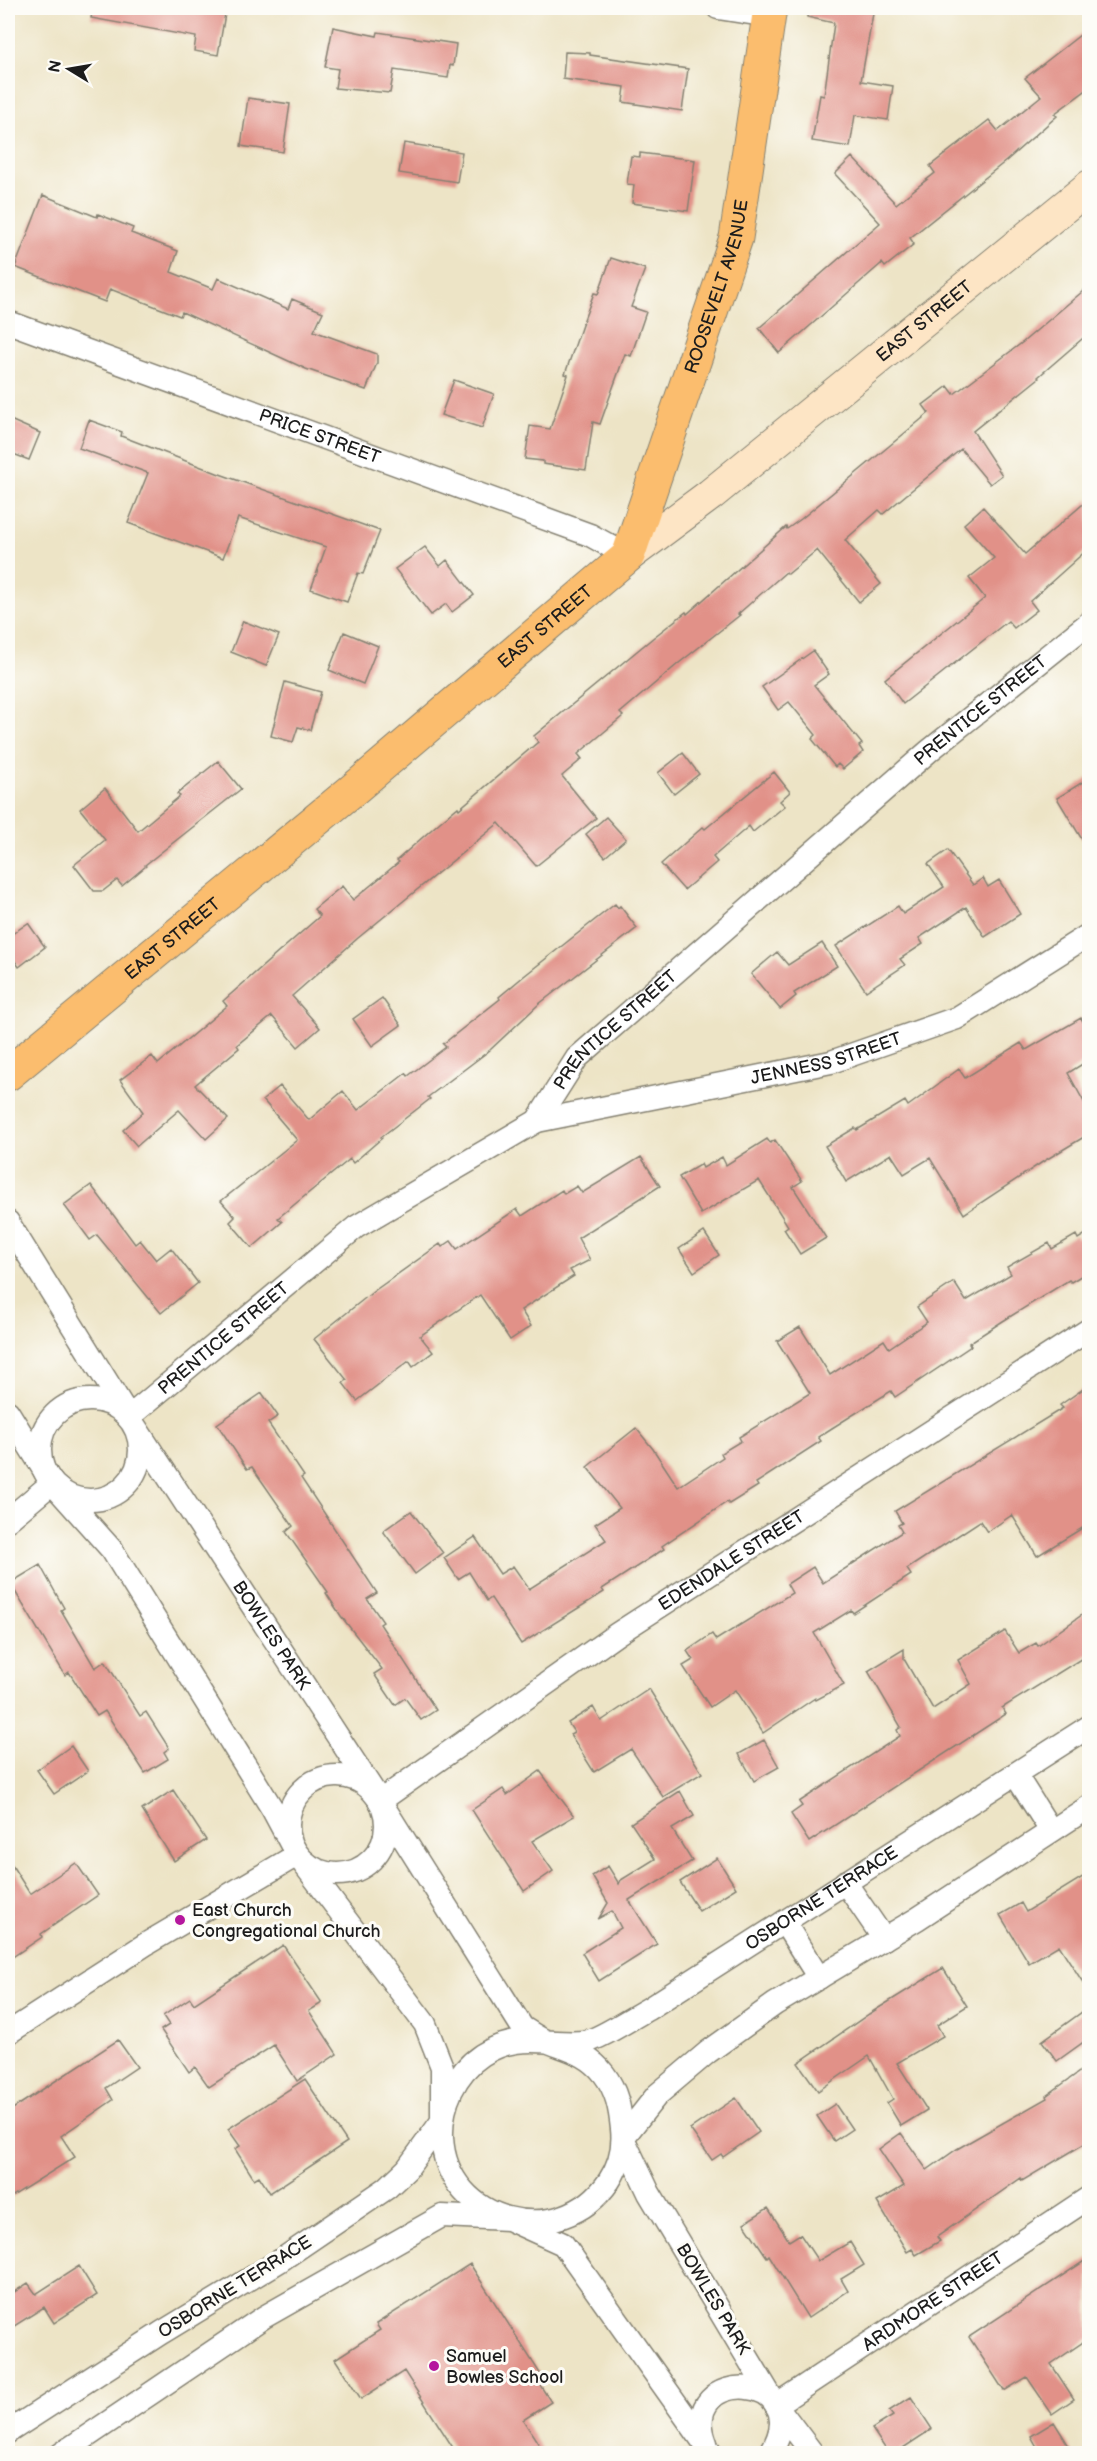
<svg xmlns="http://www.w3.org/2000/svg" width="1097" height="2461" viewBox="0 0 1097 2461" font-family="'Balsamiq Sans',sans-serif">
<rect width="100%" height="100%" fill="#fdfcf7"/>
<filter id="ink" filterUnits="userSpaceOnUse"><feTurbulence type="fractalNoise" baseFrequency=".0167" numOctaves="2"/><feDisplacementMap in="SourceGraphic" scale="12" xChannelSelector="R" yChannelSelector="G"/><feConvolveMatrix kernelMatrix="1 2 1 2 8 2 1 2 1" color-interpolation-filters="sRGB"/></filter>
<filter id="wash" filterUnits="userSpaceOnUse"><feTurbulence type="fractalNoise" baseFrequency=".008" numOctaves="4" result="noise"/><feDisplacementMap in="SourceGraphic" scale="24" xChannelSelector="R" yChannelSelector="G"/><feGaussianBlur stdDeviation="1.35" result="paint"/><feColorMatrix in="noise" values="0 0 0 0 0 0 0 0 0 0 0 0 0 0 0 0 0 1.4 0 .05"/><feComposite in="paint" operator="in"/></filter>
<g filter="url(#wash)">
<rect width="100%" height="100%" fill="#ede4c6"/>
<g id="blocks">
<!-- building -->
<path fill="#e19188" d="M93,8H226L218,55L194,51L196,37L91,18Z
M808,8H874L861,81L893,86L888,120L855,115L850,147L812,141L820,95L824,96L834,23L807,17Z
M333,27L377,36L378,32L456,44L453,66L450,65L448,78L394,70L390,93L335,88L338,69L325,67Z
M1089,28V88L1054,114L1057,116L1006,161L910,238L914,244L885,267L882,263L779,353L759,328L880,223L835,174L852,157L896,204L935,173L930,166L989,120L998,131L1041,96L1025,78Z
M565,52L590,53V55L688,69L682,111L623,102L625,87L563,79Z
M248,98L290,104L283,152L241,146Z
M404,143L462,152L457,182L399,173Z
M640,153L695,160L688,211L632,203L634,185L627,184L631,156L640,157Z
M43,195L97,217L98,214L133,228L131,233L178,251L171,272L213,289L218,278L288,309L292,299L323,312L314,331L377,354V363L366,390L306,369L182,312L180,316L110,289L105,302L15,267Z
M611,258L645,269L631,307L646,312L631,356L625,354L600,424L593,422L586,470L543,464V461L525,459L530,426L550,429L568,375L565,374L582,325L594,293L598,294Z
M1089,286V333L1038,377L1039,378L973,431L1002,475L990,484L961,449L883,514L879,510L845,540L881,584L859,602L817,550L788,574L786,572L738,614L740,615L679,663L620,713L623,716L578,754L582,759L562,776L596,818L536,866L499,823L358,938L292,996L320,1028L298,1047L272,1016L237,1045L239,1048L195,1085L228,1119L206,1139L179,1110L137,1146L123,1130L143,1112L120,1080L152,1056L158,1064L227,1006L223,1001L320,916L314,909L342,886L353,900L399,862L397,860L440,822L458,807L459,809L538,742L534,736L654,637L686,612L687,614L786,527L787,529L801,519L929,413L923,405L948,386L954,394L1023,342Z
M454,380L494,394L482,428L441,415Z
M8,419L40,433L29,460L8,452Z
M89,420L122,432L121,436L217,473L380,531L363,574L358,573L347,602L311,589L326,547L238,518L223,558L128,523L148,473L79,448Z
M1089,499V548L1030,601L1037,610L1014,628L1008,621L903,704L885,679L985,598L969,578L994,558L964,524L983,507L1025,554Z
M425,547L440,566L447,560L474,595L452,612L446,604L431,615L395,569Z
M243,621L279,635L266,666L231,652Z
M344,632L378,646L363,684L329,670Z
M813,651L829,674L814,685L862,744L859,746L863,752L843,769L838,764L835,767L812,739L816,735L789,702L778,710L762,687Z
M285,682L321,692L310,730L298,727L293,742L271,736Z
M683,753L699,774L674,794L658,773Z
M218,761L241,789L145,865L146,866L122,886L117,880L103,891H94L74,865L105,840L80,809L105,788L138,831L180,796L177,794Z
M774,772L790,792L780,801L785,806L753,832L749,826L713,857L717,862L684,890L661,864L703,827L705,829Z
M1089,778V851L1057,798Z
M606,817L626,839L605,857L586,834Z
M948,850L973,885L983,878L988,887L999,880L1020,914L985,937L966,907L919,938L923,944L900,959L905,965L866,991L836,946L898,906L903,914L944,887L928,864Z
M615,904L618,908L620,906L637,928L539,1004L490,1050L428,1097L430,1099L381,1137L382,1138L360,1157L353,1163L350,1159L278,1218L282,1222L252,1248L230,1222L235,1217L221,1201L297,1140L263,1100L280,1086L309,1120L343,1091L358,1110L406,1073L408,1076L446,1047L443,1044L500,999L499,997L524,976Z
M28,923L45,947L19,967L8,951V937Z
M822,943L837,966L794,993L796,996L780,1009L751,974L777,952L788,965Z
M382,998L401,1025L372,1046L353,1019Z
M1081,1018L1089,1031V1060L1068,1073L1089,1111V1134L1044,1161L964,1214L930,1158L904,1174L891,1154L846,1182L825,1146L855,1128L857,1130L905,1101L908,1106L959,1069L965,1078L1021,1043L1026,1050Z
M767,1139L770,1143L775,1140L802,1181L793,1187L826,1238L800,1254L784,1229L788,1226L759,1180L701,1214L679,1177L701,1164L703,1168L722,1157L726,1165Z
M641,1157L660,1186L578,1238L590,1260L570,1270L574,1276L521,1310L531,1326L510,1340L480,1295L420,1336L433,1352L413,1367L409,1361L357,1401L343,1383L347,1380L314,1339L374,1291L440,1244L442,1247L451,1241L457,1249L517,1209L522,1216L562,1190L564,1194L577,1186L582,1193Z
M91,1185L135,1244L140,1240L156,1260L171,1248L198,1283L161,1313L97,1235L90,1240L64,1205Z
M704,1232L719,1255L694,1272L679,1249Z
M1089,1232V1271L1071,1282L1069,1280L1003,1321L969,1343L971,1346L895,1397L891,1391L832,1428L818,1437L821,1441L756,1483L758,1486L729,1504L727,1502L662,1546L664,1549L602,1589L604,1592L521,1644L491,1598L487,1601L469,1572L458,1579L444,1558L475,1537L500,1574L513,1566L529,1589L606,1540L595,1524L620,1508L587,1467L636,1428L653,1449L678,1487L723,1457L721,1453L741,1441L739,1437L810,1393L777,1341L800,1327L830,1375L884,1340L889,1348L927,1322L917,1307L954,1282L966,1301L1011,1274L1007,1267L1049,1243L1052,1249L1076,1235L1078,1239Z
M1089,1385V1524L1037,1556L1012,1515L987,1532L980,1521L907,1569L911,1575L853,1613L851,1610L814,1633L844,1685L816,1700L815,1698L763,1733L735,1690L710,1707L683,1666L693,1660L687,1651L712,1634L716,1640L792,1593L787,1584L813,1567L823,1583L902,1532L898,1525L902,1523L895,1511L1063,1408L1060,1405Z
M262,1393L278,1416L268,1423L304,1476L301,1478L377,1593L367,1599L383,1622L380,1624L436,1710L421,1720L405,1698L395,1705L374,1674L382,1669L341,1616L326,1593L328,1592L286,1532L293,1526L252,1467L247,1469L217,1424Z
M411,1511L443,1553L415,1574L383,1531Z
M40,1565L64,1608L61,1610L95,1668L105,1661L140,1716L146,1712L169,1748L164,1752L168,1759L145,1773L105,1711L97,1716L69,1672L65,1675L10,1583Z
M1089,1610V1654L1002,1708L1006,1714L809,1842L791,1814L802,1806L799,1802L900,1736L897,1730L901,1727L868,1671L904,1649V1659L933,1709L971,1684L958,1660L1005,1631L1019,1653L1036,1643L1038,1646Z
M649,1689L702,1773L663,1797L631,1749L594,1772L570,1734L574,1732L568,1723L593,1707L601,1721Z
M764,1740L779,1767L754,1781L739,1754Z
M71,1746L88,1771L54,1794L37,1770Z
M540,1771L574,1816L532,1841L553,1871L524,1891L472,1810L503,1789L507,1795Z
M173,1790L206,1840L174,1861L142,1810Z
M680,1791L694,1816L672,1829L692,1861L629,1900L657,1944L599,1981L582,1953L621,1928L612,1911L599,1918L608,1903L592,1876L608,1866L619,1884L621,1880L655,1859L631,1823Z
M717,1858L736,1888L699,1911L680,1882Z
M8,1859L30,1894L76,1863L98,1895L41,1934L42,1937L8,1960Z
M1089,1873V1992L1059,1945L1029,1963L1000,1915L1021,1903L1026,1912Z
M283,1945L322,2003L309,2011L337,2054L297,2081L274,2045L209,2087L195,2067L189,2072L161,2030L169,2025L163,2016L190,1998L194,2004Z
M943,1968L967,2006L937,2025L943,2036L897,2063L927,2110L901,2126L887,2103L893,2099L869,2056L818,2091L798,2063L869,2014Z
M1089,2007V2038L1057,2061L1042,2041Z
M118,2040L137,2067L106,2088L113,2100L61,2136L75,2157L8,2199V2112Z
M1089,2065V2141L1022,2181L1021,2178L937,2237L940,2241L916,2255L912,2249L907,2252L877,2202L904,2186L879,2149L901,2133L927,2170L957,2149L1047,2098L1046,2096Z
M305,2079L347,2142L270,2193L259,2176L254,2179L235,2149L240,2146L228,2129Z
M736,2098L759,2132L723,2157L721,2154L712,2160L690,2129Z
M835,2104L852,2129L834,2141L817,2116Z
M768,2208L789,2241L800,2234L818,2261L850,2242L864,2265L841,2279L848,2291L808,2318L769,2255L767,2257L744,2223Z
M1089,2258V2338L1051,2364L1074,2399L1052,2414L1027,2377L1004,2391L969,2337Z
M470,2264L543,2378L538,2382L551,2402L523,2420L545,2454H457L404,2371L361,2399L335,2359L380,2330L376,2324Z
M79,2266L97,2295L54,2323L44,2307L8,2330V2296L28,2283L36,2294Z
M911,2397L932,2429L894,2454H889L872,2429L893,2416L889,2411Z
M1054,2422L1074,2454H1041L1031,2436Z"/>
</g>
</g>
<g filter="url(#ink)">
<use href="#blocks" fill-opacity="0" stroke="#848071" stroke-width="1.5"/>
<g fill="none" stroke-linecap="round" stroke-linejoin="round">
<defs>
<g id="minor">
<path d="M718,8L769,16"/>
<path id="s1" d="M8,322L590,535L628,556"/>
<path id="s2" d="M537,1121L831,1062L957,1018L1090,934"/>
<path id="s3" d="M8,1222L129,1417L380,1801L522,2027C530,2032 538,2038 546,2041C568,2050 588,2053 604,2074C617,2091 620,2109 622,2129C624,2147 619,2166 609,2181C561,2252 446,2224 442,2137C441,2105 455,2073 482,2055C517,2032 547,2045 584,2042C597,2041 635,2016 648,2009L1090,1726"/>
<circle cx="90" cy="1450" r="50"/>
<path d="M8,1412L52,1483L112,1550L273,1810L297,1855L425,2024L442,2067V2121L407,2169L387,2188L281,2260L161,2333L8,2432"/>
<path id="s4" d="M129,1417L356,1227L537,1121L577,1058L929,751L1090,622"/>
<path d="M8,1520L52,1483"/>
<path d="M1015,1774L1051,1831"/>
<circle cx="337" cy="1825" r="49"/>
<path id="s5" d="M380,1801L617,1634L1090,1329"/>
<path d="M845,1882L884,1939"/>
<path d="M784,1922L819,1978"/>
<path d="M8,2033L146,1944L297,1855"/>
<path id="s6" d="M776,2405L1090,2197"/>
<path d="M706,2443C675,2364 821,2371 770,2454"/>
<path d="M61,2454L264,2317L442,2216L508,2219L563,2244L712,2454"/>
<path d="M813,2454L776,2405L649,2193L623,2138L657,2095L708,2052L775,2004L917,1919L1090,1806"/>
</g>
<g id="secondary">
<path id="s7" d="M628,556L710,495L1090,186"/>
</g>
<g id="primary">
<path id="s8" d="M8,1074L355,788L628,556L736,238L770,8"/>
</g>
</defs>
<!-- minor casing -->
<use href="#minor" stroke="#848071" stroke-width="25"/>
<!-- secondary casing -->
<use href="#secondary" stroke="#848071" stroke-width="34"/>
<!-- primary casing -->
<use href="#primary" stroke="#848071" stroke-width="35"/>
<!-- minor -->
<use href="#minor" stroke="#fff" stroke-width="22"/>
<!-- secondary -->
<use href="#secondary" stroke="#fde5c5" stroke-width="32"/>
<!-- primary -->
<use href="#primary" stroke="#fbbd6e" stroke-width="33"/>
</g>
</g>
<!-- markers -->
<g fill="#b5179e" stroke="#fdfcf7" stroke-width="2">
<circle cx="180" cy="1920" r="6"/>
<circle cx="434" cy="2366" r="6"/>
</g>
<g text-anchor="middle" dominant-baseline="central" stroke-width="6" stroke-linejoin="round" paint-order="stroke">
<!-- street labels -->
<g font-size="18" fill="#1c1c1c" stroke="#fdfcf7">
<text stroke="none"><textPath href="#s8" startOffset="1092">ROOSEVELT AVENUE</textPath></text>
<text stroke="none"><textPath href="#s7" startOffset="378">EAST STREET</textPath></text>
<text stroke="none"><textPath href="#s1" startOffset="332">PRICE STREET</textPath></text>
<text stroke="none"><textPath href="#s8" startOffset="699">EAST STREET</textPath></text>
<text stroke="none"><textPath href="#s4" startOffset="1113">PRENTICE STREET</textPath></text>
<text stroke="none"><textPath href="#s8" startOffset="213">EAST STREET</textPath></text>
<text stroke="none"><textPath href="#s4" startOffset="627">PRENTICE STREET</textPath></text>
<text stroke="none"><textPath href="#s2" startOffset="296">JENNESS STREET</textPath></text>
<text stroke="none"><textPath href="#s4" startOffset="123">PRENTICE STREET</textPath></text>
<text stroke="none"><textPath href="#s5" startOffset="426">EDENDALE STREET</textPath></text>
<text stroke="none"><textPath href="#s3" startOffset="490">BOWLES PARK</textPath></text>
<text stroke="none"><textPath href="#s3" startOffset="1869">OSBORNE TERRACE</textPath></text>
<text transform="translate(235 2287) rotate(-32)">OSBORNE TERRACE</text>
<text transform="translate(713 2299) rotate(59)">BOWLES PARK</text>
<text stroke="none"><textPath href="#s6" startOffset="188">ARDMORE STREET</textPath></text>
</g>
<!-- poi labels -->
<g font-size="18" fill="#1c1c1c" stroke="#fdfcf7" text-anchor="start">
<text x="192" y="1910">East Church<tspan x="192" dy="21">Congregational Church</tspan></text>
<text x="446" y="2356">Samuel<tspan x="446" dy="21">Bowles School</tspan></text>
</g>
</g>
<!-- margin -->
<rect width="1097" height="2461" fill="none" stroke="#fdfcf7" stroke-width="30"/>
<!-- north arrow -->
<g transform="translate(69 69) rotate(281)" stroke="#fdfcf7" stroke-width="4.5" paint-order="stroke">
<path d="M0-4.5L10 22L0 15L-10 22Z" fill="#1c1c1c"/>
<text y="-9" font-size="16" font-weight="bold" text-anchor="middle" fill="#1c1c1c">N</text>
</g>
</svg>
